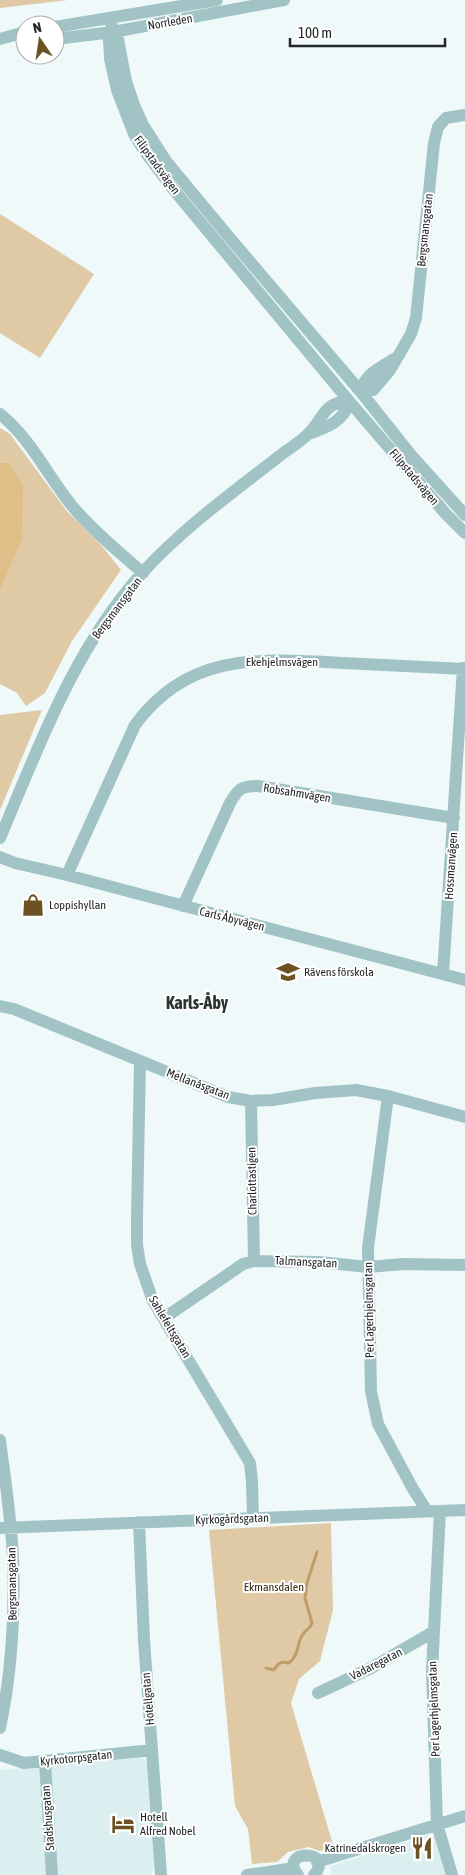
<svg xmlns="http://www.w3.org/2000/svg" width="465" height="1875" viewBox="0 0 465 1875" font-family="'Asap Condensed',sans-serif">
<rect width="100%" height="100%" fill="#eff9f9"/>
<!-- built -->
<path fill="#dceff0" d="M141,1756L148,1763L156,1860L151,1875H0V1770Z
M434,1833L447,1875H331V1866Z"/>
<!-- green -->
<path fill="#e0c9a5" d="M0,0H68L0,8Z
M0,214L94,274L40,358L0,333Z
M0,428L10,434L66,510L102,546L121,570L72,641L45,693L26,706L17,693L0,684V590L8,462L0,463Z
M42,710L0,810V715Z
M331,1523L333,1610L320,1661L299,1679L291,1703L334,1848L319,1851L309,1847L288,1852L277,1862L252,1864L248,1829L235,1806L209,1530Z"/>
<!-- forest -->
<path fill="#e0be88" d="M8,462L23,486L22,538L0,590V463Z"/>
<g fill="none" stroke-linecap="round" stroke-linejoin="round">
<!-- stream -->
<path stroke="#be9d68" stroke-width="3" d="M266,1668L274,1670C278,1663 281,1661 289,1663C301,1653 296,1641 304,1633C307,1629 310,1629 312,1623L305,1598L307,1583L317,1552"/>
<!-- minor -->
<path stroke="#a2c3c5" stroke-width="12" d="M110,18L113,32L118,39L126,81L134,105L143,125L166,161L229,237L360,391L411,455L465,515
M55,27L217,0
M113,32L109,40L110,59L117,90L134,134L145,152L173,189L349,401L445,513L465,533
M0,39L25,32
M55,39L113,32L284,0
M360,391L373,390L390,370L411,334L416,318L434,143L438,127L446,118L465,115
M360,391C366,374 379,368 394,359
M0,414C32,440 48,477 73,507C93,531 119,552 143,573
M308,434C326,428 345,421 349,401
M0,838C39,746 74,649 142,573C184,527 237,489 286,451C293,446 301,441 307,435C324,420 321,403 349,401
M0,857L15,863L67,875L465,980
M67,875L135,725C189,651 261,659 343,663C384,665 424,667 465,669
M183,906L230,803C238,789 241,786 258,786L454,818
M443,974L463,668
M0,1006L14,1009L228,1097L251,1101L273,1100L315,1093L356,1090L388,1096L465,1117
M140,1062L137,1217V1245L140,1264L153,1301L250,1463L252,1482L253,1518
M388,1096L368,1248L371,1391L378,1424L413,1489L427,1511
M251,1101L254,1261
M164,1318L230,1273L243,1264L254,1261L319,1262L368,1267L403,1264L465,1265
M0,1440C5,1479 11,1518 13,1557C15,1614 12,1672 0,1728
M440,1511L432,1671L437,1824L452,1875
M139,1522L144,1640L161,1875
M0,1528L465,1510
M318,1693L371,1668L433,1632
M0,1755L24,1763L152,1750
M45,1762L52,1875
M317,1862L465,1816
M247,1875L294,1868
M298,1875C277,1849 336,1849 314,1875"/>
</g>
<!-- icons -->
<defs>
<symbol id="shop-bare" viewBox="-9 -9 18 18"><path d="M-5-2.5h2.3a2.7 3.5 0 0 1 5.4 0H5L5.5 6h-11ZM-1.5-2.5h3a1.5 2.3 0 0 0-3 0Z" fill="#6c5123" stroke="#fff" stroke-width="2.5" paint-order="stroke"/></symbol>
<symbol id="school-bare" viewBox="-9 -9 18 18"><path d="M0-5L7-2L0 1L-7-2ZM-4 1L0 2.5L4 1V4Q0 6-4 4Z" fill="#6c5123" stroke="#fff" stroke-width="2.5" paint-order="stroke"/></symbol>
<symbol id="hotel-bare" viewBox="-9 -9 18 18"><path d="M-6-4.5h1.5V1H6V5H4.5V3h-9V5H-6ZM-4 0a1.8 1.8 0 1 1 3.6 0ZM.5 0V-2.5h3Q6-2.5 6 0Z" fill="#6c5123" stroke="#fff" stroke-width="2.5" paint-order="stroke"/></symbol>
<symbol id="restaurant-bare" viewBox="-9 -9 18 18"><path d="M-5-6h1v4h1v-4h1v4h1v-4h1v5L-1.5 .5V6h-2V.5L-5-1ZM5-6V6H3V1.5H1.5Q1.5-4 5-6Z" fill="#6c5123" stroke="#fff" stroke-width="2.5" paint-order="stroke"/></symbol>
</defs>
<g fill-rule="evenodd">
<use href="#shop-bare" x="17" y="889" width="32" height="32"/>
<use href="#school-bare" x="272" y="956" width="32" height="32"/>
<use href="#hotel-bare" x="107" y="1808" width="32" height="32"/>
<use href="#restaurant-bare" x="406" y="1832" width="32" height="32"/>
</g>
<g text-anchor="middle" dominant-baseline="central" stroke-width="4" stroke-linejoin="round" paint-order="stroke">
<!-- street labels -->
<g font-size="12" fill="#242728" stroke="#fff">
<text transform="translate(170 22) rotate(-10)">Norrleden</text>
<text transform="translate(157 165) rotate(54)">Filipstadsvägen</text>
<text transform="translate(425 230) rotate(-84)">Bergsmansgatan</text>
<text transform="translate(414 477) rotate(50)">Filipstadsvägen</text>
<text transform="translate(117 608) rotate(-53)">Bergsmansgatan</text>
<text x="282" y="662">Ekehjelmsvägen</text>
<text transform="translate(297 793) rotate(9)">Robsahmvägen</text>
<text transform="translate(451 866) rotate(-86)">Hossmanvägen</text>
<text transform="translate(232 919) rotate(14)">Carls Åbyvägen</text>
<text transform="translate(198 1084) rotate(21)">Mellanåsgatan</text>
<text transform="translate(252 1181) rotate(-91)">Charlottastigen</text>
<text transform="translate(306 1262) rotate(3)">Talmansgatan</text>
<text transform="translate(369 1310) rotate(-91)">Per Lagerhjelmsgatan</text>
<text transform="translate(170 1327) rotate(59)">Sahlefeltsgatan</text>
<text transform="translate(232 1519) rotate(-2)">Kyrkogårdsgatan</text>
<text transform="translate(12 1584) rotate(-91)">Bergsmansgatan</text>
<text transform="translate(376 1664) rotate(-27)">Vadaregatan</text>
<text transform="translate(148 1699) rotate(-95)">Hotellgatan</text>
<text transform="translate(434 1709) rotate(-92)">Per Lagerhjelmsgatan</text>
<text transform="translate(76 1758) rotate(-6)">Kyrkotorpsgatan</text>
<text transform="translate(48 1818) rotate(-94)">Stadshusgatan</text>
</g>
<!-- poi labels -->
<g font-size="12" fill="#242728" stroke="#fff" text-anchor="start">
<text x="49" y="905">Loppishyllan</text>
<text x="304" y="972">Rävens förskola</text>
<text x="140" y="1817">Hotell<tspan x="140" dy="14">Alfred Nobel</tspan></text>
<text x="406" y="1848" text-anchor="end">Katrinedalskrogen</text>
</g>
<!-- park labels -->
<g font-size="12" fill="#392a11" stroke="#fff">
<text x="274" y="1587">Ekmansdalen</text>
</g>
<!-- district labels -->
<g font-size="18" font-weight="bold" fill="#2a3232" stroke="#fff">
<text x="197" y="1002">Karls-Åby</text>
</g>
</g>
<!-- north arrow -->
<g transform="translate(40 40) rotate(347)"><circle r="24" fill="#ffffff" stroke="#a7a9a9"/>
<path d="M0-4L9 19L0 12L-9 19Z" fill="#6c5123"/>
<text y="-8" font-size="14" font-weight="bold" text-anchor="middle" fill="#242728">N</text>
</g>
<!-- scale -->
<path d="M290 38v8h155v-8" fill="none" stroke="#242728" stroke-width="2.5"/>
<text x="298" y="38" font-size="15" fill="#242728" stroke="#ffffff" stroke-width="4" paint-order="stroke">100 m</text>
</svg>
